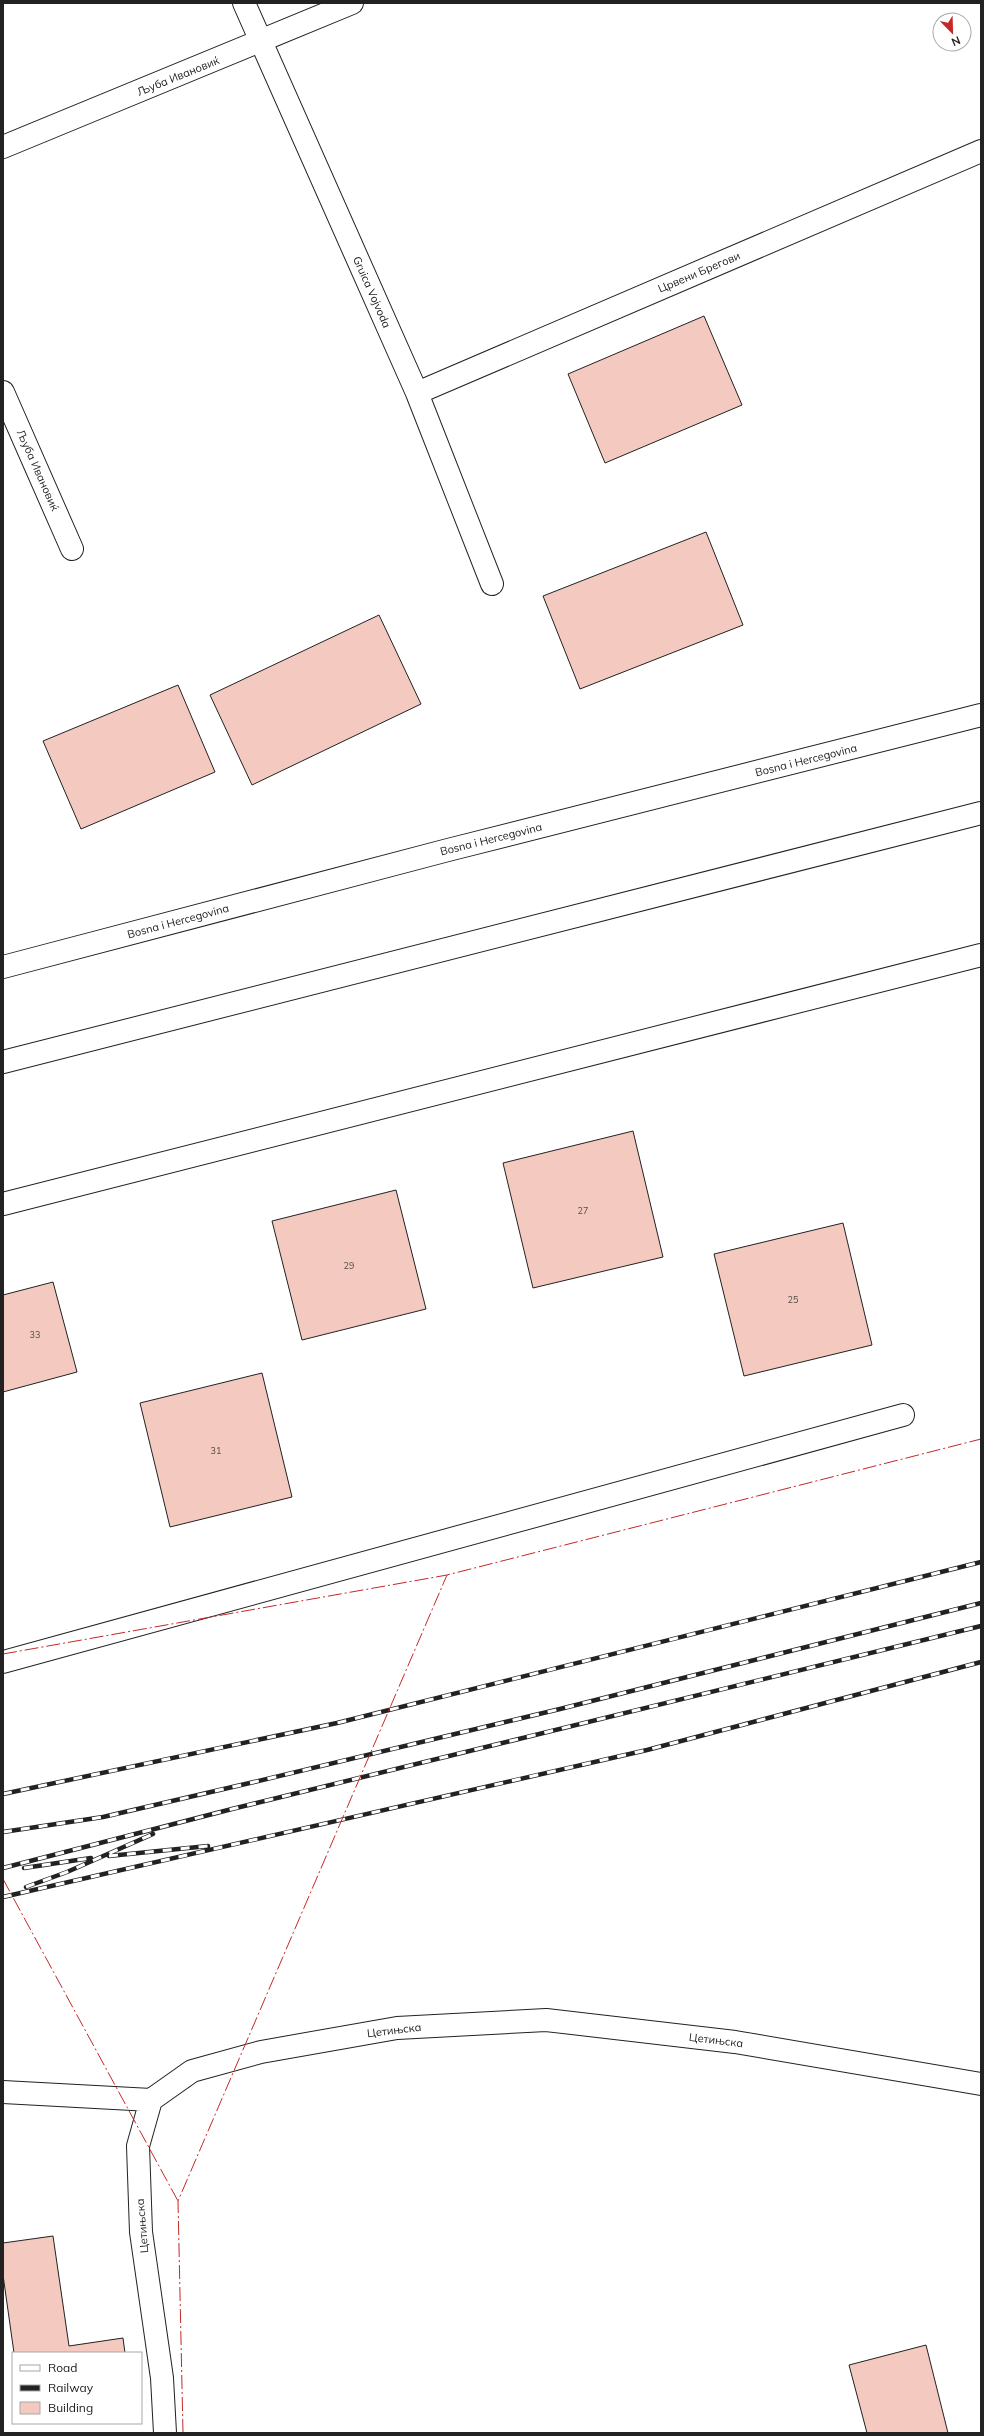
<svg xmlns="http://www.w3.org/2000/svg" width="984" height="2436" viewBox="0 0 984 2436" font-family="Mulish,sans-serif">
<rect width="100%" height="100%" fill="#fff"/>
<!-- building -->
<path fill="#f3c9c0" stroke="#222" d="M704,316L742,405L605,463L568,374Z
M706,532L743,625L580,689L543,596Z
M379,615L421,704L252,785L210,695Z
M178,685L215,772L81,829L43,741Z
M633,1131L663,1257L533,1288L503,1163Z
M396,1190L426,1309L302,1340L272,1221Z
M843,1223L872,1345L744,1376L714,1254Z
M53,1282L77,1372L3,1392V1295Z
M262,1373L292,1497L170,1527L140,1403Z
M53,2236L69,2346L123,2338L125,2353H14L3,2275V2243Z
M926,2345L948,2433H867L849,2365Z"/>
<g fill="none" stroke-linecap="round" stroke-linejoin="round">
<defs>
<path id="minor" d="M244,3L417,393L492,584
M3,147L352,3
M3,392L72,549
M417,393L981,151
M3,967L448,850L981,715
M3,1062L981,813
M3,1204L981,955
M3,1662L903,1415
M3,2092L151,2100
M165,2433L162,2378L141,2232L138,2146L151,2100L192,2071L261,2052L397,2028L546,2020L735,2042L981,2084"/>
</defs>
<!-- minor casing -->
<use href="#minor" stroke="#222" stroke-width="24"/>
<!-- minor -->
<use href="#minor" stroke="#fff" stroke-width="22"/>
<defs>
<path id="rail" d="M3,1794L337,1723L981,1562
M3,1832L103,1817L254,1782L560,1709L981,1603
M109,1856L208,1846
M3,1868L232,1809L981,1626
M24,1868L91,1858
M26,1887L67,1872L153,1834
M3,1897L647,1750L981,1662"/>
</defs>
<!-- rail casing -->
<use href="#rail" stroke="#222" stroke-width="4.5"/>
<!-- rail -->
<use href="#rail" stroke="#fff" stroke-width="3" stroke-dasharray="9" stroke-linecap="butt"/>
<!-- power -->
<path stroke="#c62828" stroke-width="1" stroke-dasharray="14 3 2 3" stroke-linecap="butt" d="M3,1654L447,1575L981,1439
M3,1879L178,2201
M183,2433L178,2201L447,1575"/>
</g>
<g text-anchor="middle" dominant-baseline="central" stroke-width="3" stroke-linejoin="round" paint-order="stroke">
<!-- number labels -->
<g font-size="9" fill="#564c4a">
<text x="583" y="1210">27</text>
<text x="349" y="1265">29</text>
<text x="793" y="1299">25</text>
<text x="35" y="1334">33</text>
<text x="216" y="1450">31</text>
</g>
<!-- street labels -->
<g font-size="11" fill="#222" stroke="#fff">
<text transform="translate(178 76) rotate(-22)">Љуба Ивановиќ</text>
<text transform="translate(699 272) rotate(-23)">Црвени Брегови</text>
<text transform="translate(372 292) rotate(66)">Gruica Vojvoda</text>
<text transform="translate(38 470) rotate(66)">Љуба Ивановиќ</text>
<text transform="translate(806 760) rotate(-14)">Bosna i Hercegovina</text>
<text transform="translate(491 839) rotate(-14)">Bosna i Hercegovina</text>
<text transform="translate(178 921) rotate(-15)">Bosna i Hercegovina</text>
<text transform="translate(394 2030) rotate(-7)">Цетињска</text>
<text transform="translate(716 2040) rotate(7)">Цетињска</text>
<text transform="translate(142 2226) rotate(-95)">Цетињска</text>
</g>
</g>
<!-- border -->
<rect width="984" height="2436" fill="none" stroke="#222222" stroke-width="8"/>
<!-- legend -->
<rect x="12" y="2352" width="130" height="72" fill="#ffffff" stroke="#a7a7a7"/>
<rect x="20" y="2365" width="20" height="6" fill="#ffffff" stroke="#a7a7a7"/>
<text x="48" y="2372" font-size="12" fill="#222222">Road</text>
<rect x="20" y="2385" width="20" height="6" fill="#222222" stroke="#a7a7a7"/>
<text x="48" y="2392" font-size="12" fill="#222222">Railway</text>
<rect x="20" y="2402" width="20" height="12" fill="#f3c9c0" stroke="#a7a7a7"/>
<text x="48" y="2412" font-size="12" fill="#222222">Building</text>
<!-- north arrow -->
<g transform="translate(952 32) rotate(157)"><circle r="19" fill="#ffffff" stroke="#a7a7a7"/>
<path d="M0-3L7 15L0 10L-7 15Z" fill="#c62828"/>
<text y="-6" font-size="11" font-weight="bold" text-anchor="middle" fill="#222222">N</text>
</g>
</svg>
